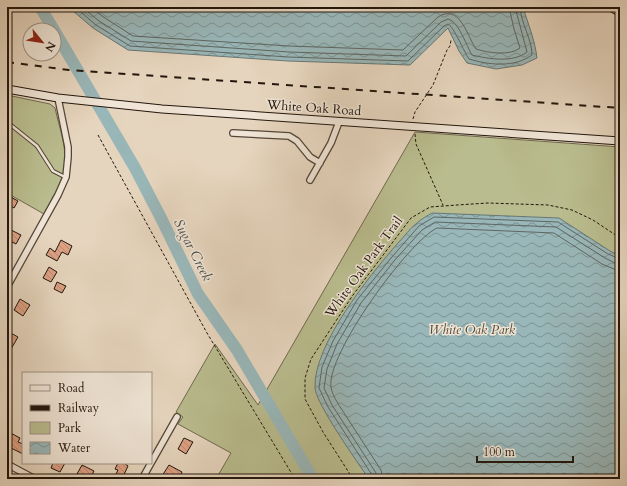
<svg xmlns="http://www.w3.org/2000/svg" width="627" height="486" viewBox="0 0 627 486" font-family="Cardo,serif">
<defs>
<pattern id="water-waves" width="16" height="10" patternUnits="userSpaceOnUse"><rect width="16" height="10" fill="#99b7b9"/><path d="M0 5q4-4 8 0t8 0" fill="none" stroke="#7c9495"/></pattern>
<pattern id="building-back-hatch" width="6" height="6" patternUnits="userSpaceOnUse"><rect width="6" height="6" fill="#dda184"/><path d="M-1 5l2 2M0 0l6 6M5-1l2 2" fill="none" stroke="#bd8a71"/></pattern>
</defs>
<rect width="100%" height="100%" fill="#e6d5be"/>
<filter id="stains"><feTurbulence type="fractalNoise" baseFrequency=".005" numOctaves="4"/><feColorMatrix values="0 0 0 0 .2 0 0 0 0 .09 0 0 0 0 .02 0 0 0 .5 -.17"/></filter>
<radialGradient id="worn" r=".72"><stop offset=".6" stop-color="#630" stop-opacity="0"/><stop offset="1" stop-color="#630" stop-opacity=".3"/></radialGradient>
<!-- park -->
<path fill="#b9bc8e" stroke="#6e694d" d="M7,95L50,104L55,108C59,127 68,149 64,169C62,183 51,201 44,214L7,193Z
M415,132L620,147V479H216L231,453L178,424L183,417L176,412L215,344L258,405Z"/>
<!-- water -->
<path fill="url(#water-waves)" stroke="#697774" d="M70,7H523C528,24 535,40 537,58L522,65L496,69L467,63L459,51L448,28L410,65L288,61L128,50L93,28L73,11Z
M432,213L559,218L610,251L620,256V479H369C358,463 316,404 315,388C313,345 370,275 398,243C404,237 410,228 417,223C421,219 427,216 432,213Z"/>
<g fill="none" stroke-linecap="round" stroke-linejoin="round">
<!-- shore -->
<path stroke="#5e6662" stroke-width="1" d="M75,7L96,25L130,46L288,57L408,61L444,26L448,24C454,27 464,52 469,59C489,65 514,68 532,55C532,39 521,24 520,7
M82,7L99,21L131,41L289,52L406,56L441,22L448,19C459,22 466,45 472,55C489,59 513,63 527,52L515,7
M91,7L102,16L133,36L289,46L403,50L438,17C460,3 467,36 476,49C488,53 510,56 520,48L514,29L509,7
M372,479V475L328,407L319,388L322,367L333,341L357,300L391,258L419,226L434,217L558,222L608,254L620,259
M377,479L376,473L332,405L324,388L327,369L337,344L361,303L394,261L422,230L435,222L556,227L605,258L615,263L620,264
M383,479L381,470C369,452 358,434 346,416C341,408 332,396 331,387C326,355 408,242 437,228L554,233L602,264L614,269L620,270"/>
<!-- river -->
<path stroke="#99b7b9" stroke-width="12" d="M40,7L54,30
M54,30L135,168L162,220L198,294L237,350L313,479"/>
</g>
<!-- building -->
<path fill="url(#building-back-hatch)" stroke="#22160c" d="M602,7H620V17Z
M7,195L18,201L14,208L7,204Z
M11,230L21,235L16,244L12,242L11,244L7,242V237Z
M61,240L72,246L68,255L62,252L57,261L46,255L50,248L55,252Z
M49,267L57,272L51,282L43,278Z
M57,282L66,286L62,293L54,289Z
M20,299L30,305L23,316L14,310Z
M7,331L18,337L7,356Z
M7,431L20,438L18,442L23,444V454L7,446Z
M184,438L193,442L186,454L178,449Z
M53,463H65L60,472L51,468Z
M118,463H124L128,466L122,479L115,476L118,470L115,469Z
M82,465L94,471L90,479H81L82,476L77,474Z
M169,465L182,472L179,479H167L162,476Z"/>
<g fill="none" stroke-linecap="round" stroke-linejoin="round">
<defs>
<path id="lane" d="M7,122L37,146L53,171L65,177"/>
<path id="street" d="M233,133L289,136L297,141L310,157L320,163
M310,180L331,143L339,122
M7,287L58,195L66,177L68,157V147L58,98
M151,463L177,417
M7,464L35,479
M142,479L151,463"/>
<path id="secondary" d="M7,89L58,98L162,109L620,141"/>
</defs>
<!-- lane casing -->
<use href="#lane" stroke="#534638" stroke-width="4.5"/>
<!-- street casing -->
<use href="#street" stroke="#534638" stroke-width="8"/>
<!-- secondary casing -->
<use href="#secondary" stroke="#22160c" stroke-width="9"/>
<!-- path -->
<path stroke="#22160c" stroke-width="1" stroke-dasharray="3 2" stroke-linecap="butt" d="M413,119L415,112L433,85L447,50L450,46L451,40
M415,134L416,144L443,205
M98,135L207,333L295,479
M353,479L323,432L305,399V378L311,359L353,295L411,218L430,207L457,205L488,203L548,205L572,210L593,220L620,238"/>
<!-- lane -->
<use href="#lane" stroke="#efe4d5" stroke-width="2.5"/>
<!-- street -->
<use href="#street" stroke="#efe4d5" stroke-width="5.5"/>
<!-- secondary -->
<use href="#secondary" stroke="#efe4d5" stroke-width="7"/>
<!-- rail -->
<path stroke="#22160c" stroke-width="2" stroke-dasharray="7 7" stroke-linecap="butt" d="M7,62L69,70L620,108"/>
</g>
<g text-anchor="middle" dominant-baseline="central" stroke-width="3" stroke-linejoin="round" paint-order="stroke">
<!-- street labels -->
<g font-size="13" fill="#22160c" stroke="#efe4d5">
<text transform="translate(314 108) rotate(4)">White Oak Road</text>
<text transform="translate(364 267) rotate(-54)">White Oak Park Trail</text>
</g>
<!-- park labels -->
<g font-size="13" font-style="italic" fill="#4f4833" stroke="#efe4d5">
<text x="472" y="330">White Oak Park</text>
</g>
<!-- water labels -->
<g font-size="14" font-style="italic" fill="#4c4e49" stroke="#efe4d5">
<text transform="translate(193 250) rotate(63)">Sugar Creek</text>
</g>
</g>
<!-- margin -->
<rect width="627" height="486" fill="none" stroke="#e6d5be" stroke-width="24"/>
<rect x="8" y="8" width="611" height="470" fill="none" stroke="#22160c" stroke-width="2"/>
<rect x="12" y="12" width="603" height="462" fill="none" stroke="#22160c"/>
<!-- legend -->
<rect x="22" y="372" width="130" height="92" fill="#efe4d5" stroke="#9d9285"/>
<rect x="30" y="385" width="20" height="6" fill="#efe4d5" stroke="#9d9285"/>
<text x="58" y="392" font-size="12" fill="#22160c">Road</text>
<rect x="30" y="405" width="20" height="6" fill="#22160c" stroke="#9d9285"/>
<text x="58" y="412" font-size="12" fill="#22160c">Railway</text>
<rect x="30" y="422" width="20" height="12" fill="#b9bc8e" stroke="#9d9285"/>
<text x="58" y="432" font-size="12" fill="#22160c">Park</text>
<rect x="30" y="442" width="20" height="12" fill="url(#water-waves)" stroke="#9d9285"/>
<text x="58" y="452" font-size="12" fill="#22160c">Water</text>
<!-- north arrow -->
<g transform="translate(42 42) rotate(120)"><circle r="19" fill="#efe4d5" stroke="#9d9285"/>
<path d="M0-3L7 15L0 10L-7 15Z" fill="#8f2418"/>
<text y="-6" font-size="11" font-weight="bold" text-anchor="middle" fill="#22160c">N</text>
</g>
<!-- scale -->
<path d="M477 456v6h96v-6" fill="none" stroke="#22160c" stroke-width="2"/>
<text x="483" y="456" font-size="12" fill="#22160c" stroke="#efe4d5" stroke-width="3" paint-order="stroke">100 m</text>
<rect width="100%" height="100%" filter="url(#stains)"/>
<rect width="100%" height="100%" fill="url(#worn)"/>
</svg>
